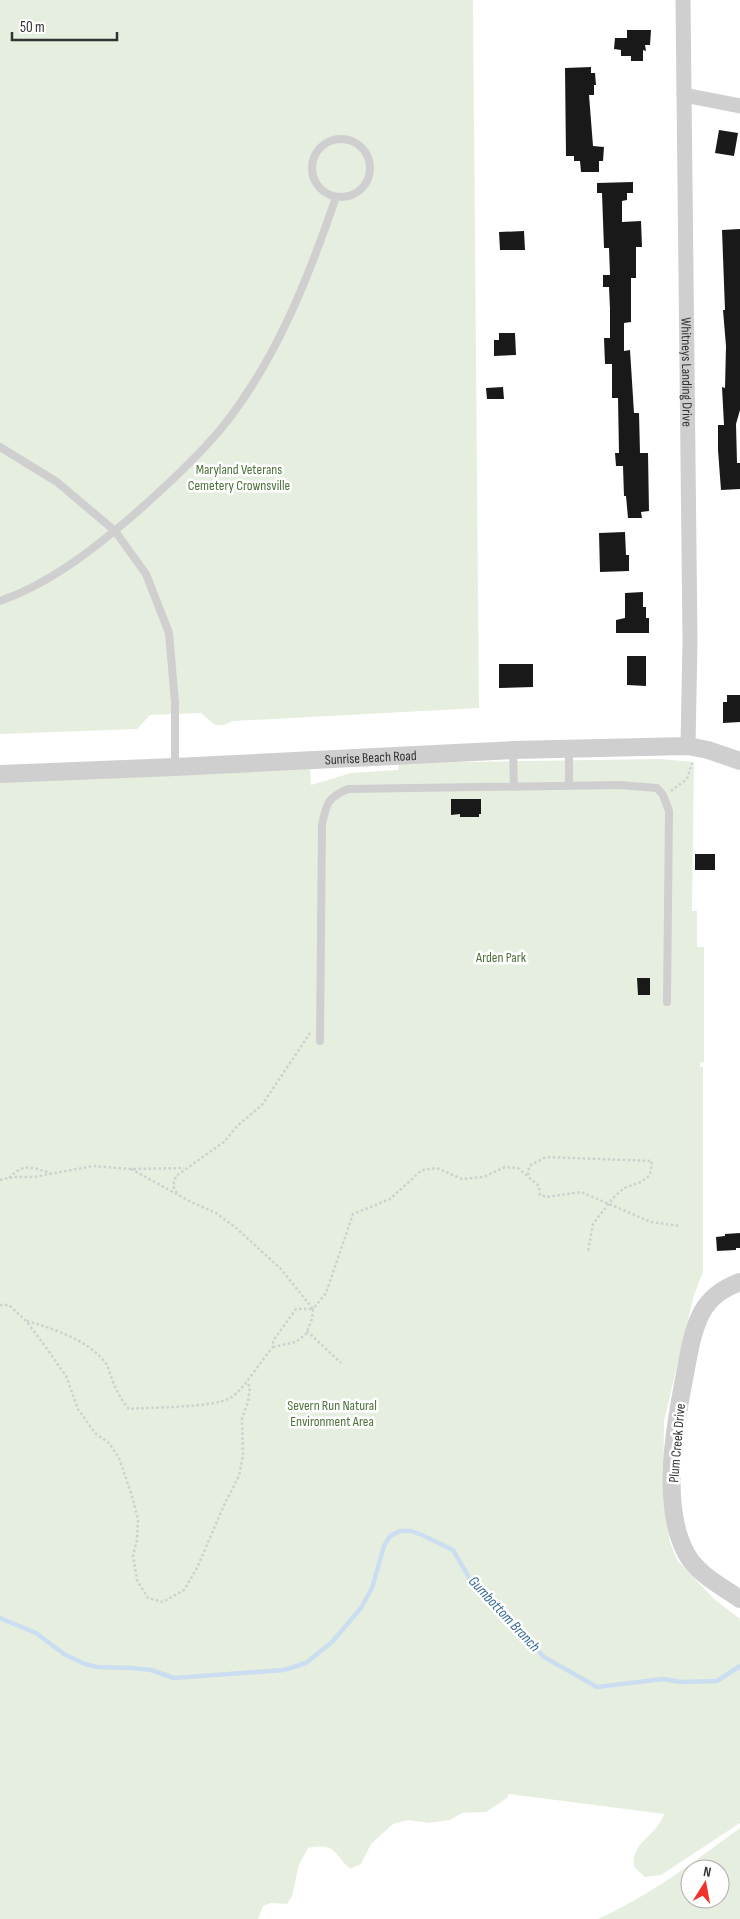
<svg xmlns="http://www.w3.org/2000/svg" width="740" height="1919" viewBox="0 0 740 1919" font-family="'Sofia Sans Condensed',sans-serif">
<rect width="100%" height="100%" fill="#fff"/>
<!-- green -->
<path fill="#e6efdf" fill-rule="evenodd" d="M0,0H473L479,708L233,721L224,725H215L201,713L150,715L137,729L0,734Z
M660,759L694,762L692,911H697V947H704V1062L700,1063V1067H703V1272L694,1295L664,1421L663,1500L670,1542L677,1560L713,1598L740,1619V1823L661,1875L645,1877L634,1867C631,1841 656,1837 664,1814L509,1794L507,1798L486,1812L462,1813L450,1820L429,1823L408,1820L393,1824L371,1844L361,1864L350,1869C332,1852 336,1843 308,1848L299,1865L292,1896L287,1904L271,1903L263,1906L258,1919H0V779L310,766L311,785L351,773L398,770L399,763Z
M740,1828V1919H598C649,1896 694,1862 740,1828ZM690,1869H720V1899H690Z"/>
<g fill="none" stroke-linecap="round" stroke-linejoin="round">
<!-- stream -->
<path stroke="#cbddf0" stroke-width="4.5" d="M0,1618L36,1633L64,1654L85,1664L97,1667L132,1668L151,1670L174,1678L284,1670L306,1663L332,1642L361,1608L372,1588L384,1546L390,1536L400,1531H411L422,1535L453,1550L471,1581L544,1657L597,1687L663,1679L681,1682L717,1681L740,1666"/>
</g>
<!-- building -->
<path fill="#191919" d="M627,30H651L650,45H645L646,51L643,50V61H631V56H621V50L614,49L615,38H627Z
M591,67V73H595L596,85H594V95H589L593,146L604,147L603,161H599V172H581L580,161H574V156H566L565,68Z
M719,130L738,133L734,156L715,153Z
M633,182V193H627V200L622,201V222L641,221L642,247H636V278H631V322L624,323V351L630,350L634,413H639L640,453H648L649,511L641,512L642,518H628L626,496H624L623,466H616L615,453H619L618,398H612V364H605L604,338H610V309L609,287H603V275H610L609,248H604L602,193H597V183Z
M740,229V410L736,424L737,463H740V489L721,490L718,450V425H724L722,387L725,388L726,346L723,310H725L722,230Z
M524,231L525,250H500L499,232Z
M499,333H515L516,355L494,356V340H499Z
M503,387L504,399H487L486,388Z
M625,532L626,555H629V571L600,572L599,533Z
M643,592V607H646V618H649V633H616V620L625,618V593Z
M627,656H646V686L627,685Z
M499,664H533V687L499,688Z
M727,695H740V722L723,723V702H727Z
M451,799H481V814H479V817H460V814L451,815Z
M695,854H715V870H695Z
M637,978H650V995H638Z
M740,1233V1248H736V1250L717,1251L716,1237L725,1236V1234Z"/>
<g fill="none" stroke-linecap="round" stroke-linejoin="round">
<!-- path -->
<path stroke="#cfcfcf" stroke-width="2.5" stroke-dasharray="2.5 2.5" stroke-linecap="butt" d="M671,791L687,779L692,763
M131,1169L193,1203L216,1213L235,1227L281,1269L313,1309
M528,1175L529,1166L546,1157L652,1161L650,1175L641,1182L624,1188L613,1198L593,1224L588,1251
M9,1178C24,1162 33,1168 51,1173
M0,1180L13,1177H34L93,1166L131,1169L184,1168
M177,1193L173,1186L176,1176L224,1142L237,1126L262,1105L310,1033
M0,1305H9L26,1321L45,1346L66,1376L78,1409L95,1433L109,1443L119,1458L131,1493L138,1519L137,1540L133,1556L137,1580L148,1598L163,1602L184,1590L197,1568L225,1503L239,1476L243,1456L242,1418L248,1402L250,1387L246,1382
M27,1321C52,1328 91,1341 107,1365C109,1369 110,1375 112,1379C116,1390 121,1400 129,1409C151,1407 213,1408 230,1398C244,1390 261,1360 273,1347V1341L296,1309H313
M307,1331L341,1363
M273,1347L296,1342L306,1334L312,1319L313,1309L326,1293L353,1214L390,1199L422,1170L437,1168L462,1179L483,1177L505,1167L518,1168L539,1186L540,1195L547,1197L581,1192L651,1222L680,1226"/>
<!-- service -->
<path stroke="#cfcfcf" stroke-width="8" d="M312 168a29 29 0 1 1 58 0a29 29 0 1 1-58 0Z
M0,447L57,482L115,531L146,574L169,633L175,702V767
M0,601C49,584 91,551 130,518C161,491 193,462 220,430C275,363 308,279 336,197
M513,750L514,787
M569,750V786
M320,1041L322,825C326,804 328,797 348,789L619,785L657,788L663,795L669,811L667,1002"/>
<!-- minor -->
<g stroke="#cfcfcf" stroke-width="15">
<path id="s1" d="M683,0L690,641L688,746"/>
<path d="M684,95L740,106"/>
</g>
<!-- tertiary -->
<g stroke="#cfcfcf" stroke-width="18">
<path id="s2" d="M0,774L175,767L513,750L688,746L708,750L740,761"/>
<path d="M740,1282C724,1288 711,1296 702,1312C692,1331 689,1353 685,1374C675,1425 660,1504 686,1553C697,1574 721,1586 740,1599"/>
</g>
</g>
<g text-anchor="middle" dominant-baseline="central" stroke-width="5" stroke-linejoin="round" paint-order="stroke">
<!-- street labels -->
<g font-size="14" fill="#323232" stroke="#fff">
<text stroke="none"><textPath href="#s1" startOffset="372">Whitneys Landing Drive</textPath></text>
<text stroke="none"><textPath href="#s2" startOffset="371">Sunrise Beach Road</textPath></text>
<text transform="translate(677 1443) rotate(-85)">Plum Creek Drive</text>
</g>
<!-- park labels -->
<g font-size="14" fill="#4e723b" stroke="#fff">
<text x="239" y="469">Maryland Veterans<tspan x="239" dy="16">Cemetery Crownsville</tspan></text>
<text x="501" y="957">Arden Park</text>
<text x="332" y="1405">Severn Run Natural<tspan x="332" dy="16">Environment Area</tspan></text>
</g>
<!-- water labels -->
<g font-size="15" font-style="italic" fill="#386a9b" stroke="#fff">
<text transform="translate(504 1614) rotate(47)">Gumbottom Branch</text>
</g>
</g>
<!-- north arrow -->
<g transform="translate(705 1884) rotate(11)"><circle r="24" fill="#ffffff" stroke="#adadad"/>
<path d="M0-4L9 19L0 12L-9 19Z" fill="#f2322a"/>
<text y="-8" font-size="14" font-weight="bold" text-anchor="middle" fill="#323232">N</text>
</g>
<!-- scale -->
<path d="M12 32v8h105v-8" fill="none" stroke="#323232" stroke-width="2.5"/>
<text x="20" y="32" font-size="15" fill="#323232" stroke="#ffffff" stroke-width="4" paint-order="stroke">50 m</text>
</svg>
